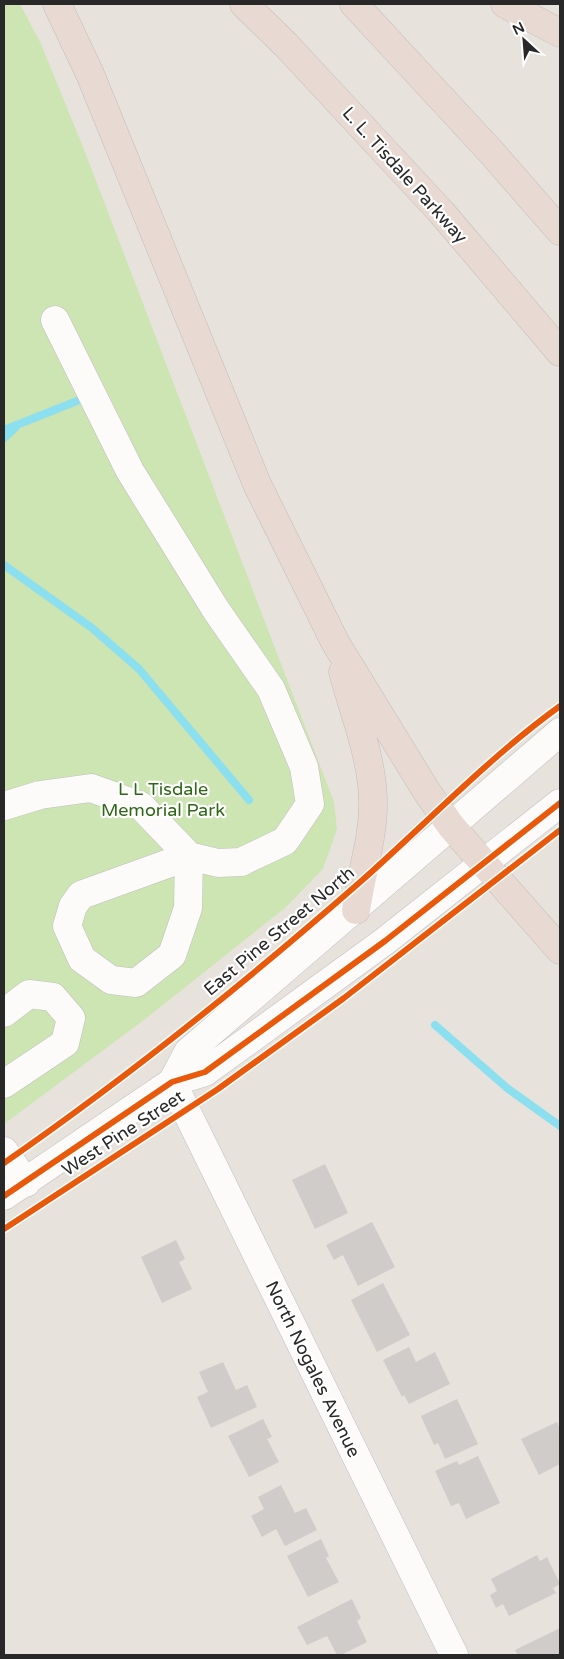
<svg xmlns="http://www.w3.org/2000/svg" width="564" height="1659" viewBox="0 0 564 1659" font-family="'Varela Round',sans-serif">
<rect width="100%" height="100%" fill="#e8e2dd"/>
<!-- green -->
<path fill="#cde4b3" d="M4,4H20L41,44L85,152L334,802L337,829L323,869L285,908L144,1020L4,1124Z"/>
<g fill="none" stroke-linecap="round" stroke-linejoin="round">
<!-- stream -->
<path stroke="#8cdfee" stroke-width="8" d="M4,430L77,401
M4,438L15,428
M4,565L92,628L139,669L249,800
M435,1025L507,1088L560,1126"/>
</g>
<!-- building -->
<path fill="#d0ccc9" d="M325,1164L348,1213L315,1229L292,1180Z
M372,1222L395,1267L358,1286L343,1255L334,1260L326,1245Z
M176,1240L185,1259L179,1262L192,1289L162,1303L141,1257Z
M383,1283L410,1335L377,1352L351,1300Z
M409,1347L416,1362L435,1352L450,1384L409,1404L404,1395L402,1397L383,1360Z
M223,1362L236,1390L247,1385L257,1407L211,1428L197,1397L208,1392L199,1372Z
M457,1399L478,1444L445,1459L438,1443L434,1445L421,1416Z
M263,1419L272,1437L267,1439L279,1462L249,1477L228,1436Z
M557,1422L560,1429V1464L539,1475L521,1439Z
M478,1456L500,1503L466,1519L459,1503L451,1506L435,1471L457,1461L459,1465Z
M281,1485L295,1513L306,1508L317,1530L285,1546L276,1529L262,1537L251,1516L264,1509L258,1497Z
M321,1539L329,1556L326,1558L339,1582L308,1597L287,1556Z
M537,1555L540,1561L547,1557L560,1584L553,1588L556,1593L509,1616L503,1604L496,1608L490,1595L497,1591L491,1579Z
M352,1599L361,1618L357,1621L367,1642L341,1655H337L327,1636L307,1645L297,1627Z
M560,1628V1655H518L515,1650Z"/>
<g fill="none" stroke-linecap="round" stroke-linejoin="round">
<defs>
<path id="minor" d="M4,806L40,795L91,788L141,806L189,856L218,863L241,862L285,841L310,804L304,767L271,689L216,610L130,471L55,320
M189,856L188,908L172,955L136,983L111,980L82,959L67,926L73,906L81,895Z
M4,1013L29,994L53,997L71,1018L65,1043L4,1084
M172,1082L454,1655
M172,1082L188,1052L560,732
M4,1151L26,1183
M4,1196L172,1082L205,1072L385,941L560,803"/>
<path id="highway" d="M57,4L90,74L257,484L335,642L427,792L451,826L560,950
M244,4L286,45L442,213L560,352
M354,4L492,153L560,231
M505,4L560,33
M343,672C354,713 372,757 373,800C374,836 361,874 356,910"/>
</defs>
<!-- minor casing -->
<use href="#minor" stroke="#c0bfbf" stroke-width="29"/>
<!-- highway casing -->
<use href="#highway" stroke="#c0bdbc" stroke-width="29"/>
<!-- minor -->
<use href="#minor" stroke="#fcfbfa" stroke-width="28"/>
<!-- highway -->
<use href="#highway" stroke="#e8dad2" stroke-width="28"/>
<defs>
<path id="cycleway" d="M4,1163C128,1077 246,982 359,883C426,824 488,758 560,706
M4,1196L172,1082L205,1072L385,941L560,803
M4,1229L218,1089L344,998L560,830"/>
</defs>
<!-- cycleway casing -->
<use href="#cycleway" stroke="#fff" stroke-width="9"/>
<!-- cycleway -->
<use href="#cycleway" stroke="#e8590c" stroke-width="6"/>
</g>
<g text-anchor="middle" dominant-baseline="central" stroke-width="4.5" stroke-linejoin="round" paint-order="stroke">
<!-- street labels -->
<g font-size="18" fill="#282828" stroke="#fff">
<text transform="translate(405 175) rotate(48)">L. L. Tisdale Parkway</text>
<text transform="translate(279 931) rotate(-40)">East Pine Street North</text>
<text transform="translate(123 1133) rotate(-33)">West Pine Street</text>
<text transform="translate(313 1369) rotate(64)">North Nogales Avenue</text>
</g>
<!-- park labels -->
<g font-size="18" fill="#2f6815" stroke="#fff">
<text x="163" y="789">L L Tisdale<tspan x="163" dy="21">Memorial Park</tspan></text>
</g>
</g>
<!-- border -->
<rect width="564" height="1659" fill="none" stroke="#282828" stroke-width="10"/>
<!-- north arrow -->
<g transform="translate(524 40) rotate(334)" stroke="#ffffff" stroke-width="4" paint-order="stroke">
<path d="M0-4L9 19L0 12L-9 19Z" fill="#282828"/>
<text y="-8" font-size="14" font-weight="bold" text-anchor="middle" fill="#282828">N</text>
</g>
</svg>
